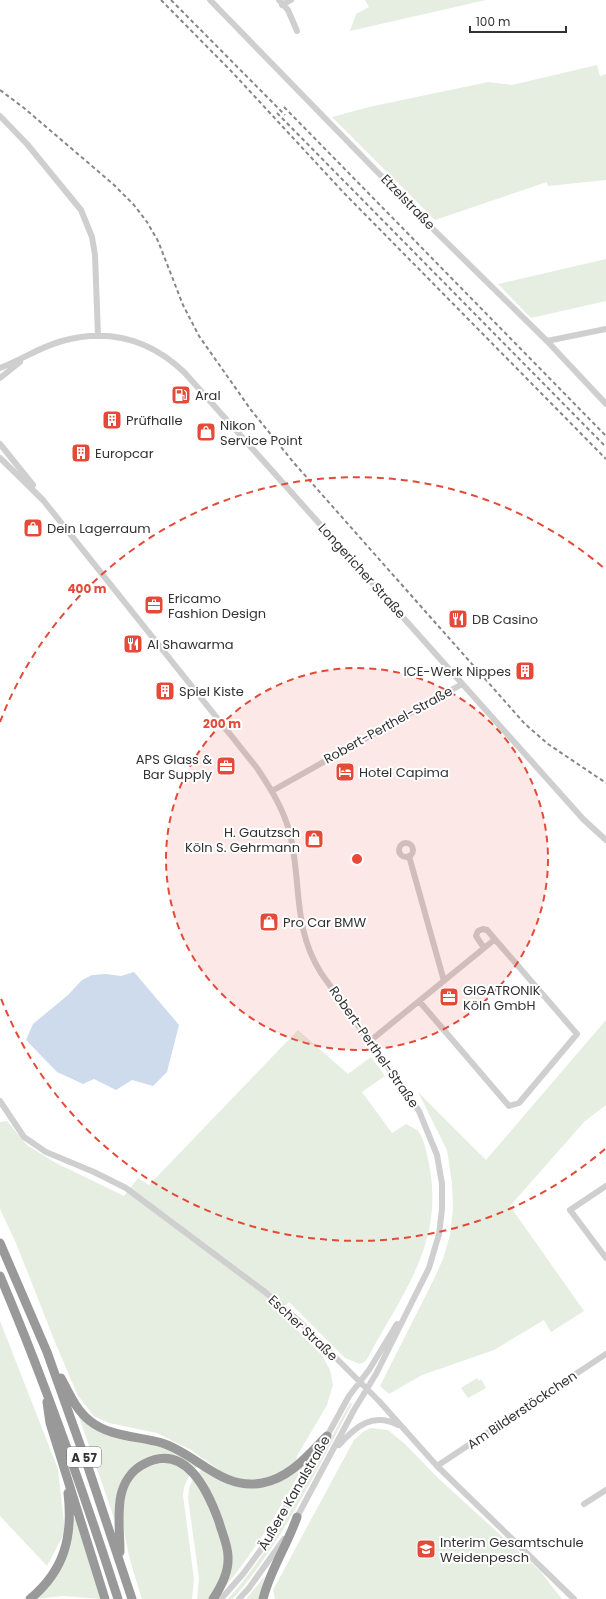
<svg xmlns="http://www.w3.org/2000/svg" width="606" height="1599" viewBox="0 0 606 1599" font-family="Poppins,sans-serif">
<rect width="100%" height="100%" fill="#fff"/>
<!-- green -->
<path fill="#e5eee0" d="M365,0H486L350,31L356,14L369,7Z
M597,65L600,76L606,74V180L548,186L547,182L435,220L332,117L369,107L488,82L512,85Z
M606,259V301L531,318L498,284Z
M606,1020V1105L584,1122L510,1206L584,1311L551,1332L544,1320L494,1350L422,1375L389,1394L380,1386L433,1281L443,1259L450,1235L453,1209L452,1183L447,1150L418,1092L486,1160Z
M298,1030L348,1074L371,1057L385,1076L362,1092L392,1133L406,1124C409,1126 414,1128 417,1130C424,1137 427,1154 429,1164C445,1245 401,1294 366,1361L360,1364L345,1358L289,1302L279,1312L322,1355L330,1370L333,1385L327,1405L297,1456L296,1461L285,1470L267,1478L248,1480L240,1479L225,1474L191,1450L157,1433L109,1423L94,1416L78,1396L55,1342L16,1243L0,1209V1122L7,1121L27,1145L54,1162L124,1196L138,1178L149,1185Z
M0,1321L58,1469L65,1532L47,1566L0,1516Z
M477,1378L479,1381L481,1379L486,1388L468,1398L461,1388Z
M350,1403L352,1404C316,1471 283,1541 233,1599H228C279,1541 313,1470 350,1403Z
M78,1414L83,1419L164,1447L198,1466L195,1469L180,1459L135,1466L115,1521Z
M371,1428L388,1430L405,1444L438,1478L540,1571L562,1599H275L273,1590L354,1440L364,1431Z
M169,1463L176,1465L190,1474L184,1487L183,1495L194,1579L192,1599H142C129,1557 95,1465 169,1463Z
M304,1465C280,1508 256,1550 224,1588L230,1572L212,1496L206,1482L198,1473L202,1469L245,1487Z
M193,1479C203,1490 206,1501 211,1515C225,1550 232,1566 208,1599H197L199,1578L188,1498L189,1488Z
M73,1518H75L101,1599L63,1596L36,1599L44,1591Z
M265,1576L259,1599H246Z"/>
<!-- water -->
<path fill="#cddbed" d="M134,972L179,1025L167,1072L153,1086L132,1080L116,1090L94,1079L83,1084L57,1072L26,1040L33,1024L68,995L82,980L92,975L106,974L121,976Z"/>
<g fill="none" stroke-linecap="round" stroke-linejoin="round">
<!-- minor -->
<path stroke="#cfcfcf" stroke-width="6" d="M210,0L430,226L547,341L606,404
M279,0L288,10L297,31
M282,5L291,0
M0,116L27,144L81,210L92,237L95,255L98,336
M547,341L606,329
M0,368C21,360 40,347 62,341C109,328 149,339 184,372L583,819L606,840
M0,378L20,362
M0,444L33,485
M0,458L43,500L257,768C271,789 284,810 290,834C302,884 292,927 321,973L419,1111L437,1155L442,1184V1209L439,1234L429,1268L376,1374L354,1410L296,1519
M272,791L462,684
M399 850a7 7 0 1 1 14 0a7 7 0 1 1-14 0Z
M409,856L444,981
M419,1001L509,1106L519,1103L577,1034L487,930L483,929L478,931L476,936L484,948
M370,1041L494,940
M0,1101L24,1137L46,1152L94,1172L126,1188L265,1292L299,1321L379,1401L437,1466L574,1599
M606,1186L570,1210L606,1258
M326,1438L349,1396L369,1370L397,1324
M339,1445C356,1426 373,1412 398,1425
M437,1466L606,1354
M584,1504L606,1490
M221,1599L243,1574L265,1544L321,1446
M239,1599L249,1588L284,1539"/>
<!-- highway -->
<path stroke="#999" stroke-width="9" d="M0,1243L47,1352L88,1467L132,1599
M0,1276C45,1382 83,1490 118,1599
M61,1378C69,1393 76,1410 90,1421C110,1437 138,1436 162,1443C197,1454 222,1491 262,1483C290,1478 308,1455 327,1436
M47,1402L50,1423L105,1599
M120,1552C120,1534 117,1513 121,1495C124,1482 132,1470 144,1464C186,1442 208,1491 219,1522C222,1533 228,1545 228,1557C229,1572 221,1587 213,1599
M30,1599C65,1570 73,1536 68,1493
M263,1599C270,1570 287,1546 297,1517"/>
<!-- rail -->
<path stroke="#878787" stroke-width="2" stroke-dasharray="4 3" stroke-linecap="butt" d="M161,0L233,73L344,193L606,459
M171,0L285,115
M0,90L24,108L113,184L134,205L147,222L158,241L183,305L199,336L251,410L294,463L525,724L548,744L606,783
M284,107L606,436
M277,113L606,447"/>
</g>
<!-- distance rings -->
<circle cx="357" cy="859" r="191" fill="#e54938" fill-opacity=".12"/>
<g fill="none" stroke="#e54938" stroke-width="2" stroke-dasharray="7 5">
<circle cx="357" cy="859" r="191"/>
<path d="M605 1149A382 382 0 0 1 0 996M0 722A382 382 0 0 1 605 569"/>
</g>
<!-- icons -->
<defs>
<symbol id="fuel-square" viewBox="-11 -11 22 22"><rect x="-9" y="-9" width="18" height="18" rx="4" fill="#e54938" stroke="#fff"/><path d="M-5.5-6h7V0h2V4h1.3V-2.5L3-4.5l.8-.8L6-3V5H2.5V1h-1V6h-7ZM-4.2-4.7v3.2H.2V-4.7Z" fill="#fff"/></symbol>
<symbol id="building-square" viewBox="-11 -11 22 22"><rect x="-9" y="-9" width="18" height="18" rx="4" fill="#e54938" stroke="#fff"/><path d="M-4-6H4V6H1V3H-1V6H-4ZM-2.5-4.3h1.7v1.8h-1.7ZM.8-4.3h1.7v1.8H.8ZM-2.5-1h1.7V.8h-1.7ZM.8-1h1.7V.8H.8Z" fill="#fff"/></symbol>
<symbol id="shop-square" viewBox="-11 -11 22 22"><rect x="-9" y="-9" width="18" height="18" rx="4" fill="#e54938" stroke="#fff"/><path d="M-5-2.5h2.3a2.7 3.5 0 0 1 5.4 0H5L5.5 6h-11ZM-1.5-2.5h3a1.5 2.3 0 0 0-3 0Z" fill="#fff"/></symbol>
<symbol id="office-square" viewBox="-11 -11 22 22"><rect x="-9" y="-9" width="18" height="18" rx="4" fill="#e54938" stroke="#fff"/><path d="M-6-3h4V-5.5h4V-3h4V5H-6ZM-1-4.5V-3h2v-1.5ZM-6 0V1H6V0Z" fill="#fff"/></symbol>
<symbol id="restaurant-square" viewBox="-11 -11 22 22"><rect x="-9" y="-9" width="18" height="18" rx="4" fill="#e54938" stroke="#fff"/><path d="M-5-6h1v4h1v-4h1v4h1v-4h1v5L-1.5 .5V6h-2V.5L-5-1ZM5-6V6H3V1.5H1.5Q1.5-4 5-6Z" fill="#fff"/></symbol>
<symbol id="hotel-square" viewBox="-11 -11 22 22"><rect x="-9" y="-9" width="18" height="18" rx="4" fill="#e54938" stroke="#fff"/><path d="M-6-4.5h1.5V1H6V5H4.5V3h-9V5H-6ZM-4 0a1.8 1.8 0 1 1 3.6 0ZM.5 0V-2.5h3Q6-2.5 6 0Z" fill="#fff"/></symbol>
<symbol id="school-square" viewBox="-11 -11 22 22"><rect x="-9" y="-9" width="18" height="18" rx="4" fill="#e54938" stroke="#fff"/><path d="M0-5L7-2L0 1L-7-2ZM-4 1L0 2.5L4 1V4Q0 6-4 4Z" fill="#fff"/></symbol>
</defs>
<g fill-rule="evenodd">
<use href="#fuel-square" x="170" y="384" width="22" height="22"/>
<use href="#building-square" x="101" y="409" width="22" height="22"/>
<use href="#shop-square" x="195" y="421" width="22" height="22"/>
<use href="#building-square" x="70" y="442" width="22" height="22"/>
<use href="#shop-square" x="22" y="517" width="22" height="22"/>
<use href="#office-square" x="143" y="594" width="22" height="22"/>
<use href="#restaurant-square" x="447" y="608" width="22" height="22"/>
<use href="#restaurant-square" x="122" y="633" width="22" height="22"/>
<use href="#building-square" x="514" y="660" width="22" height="22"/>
<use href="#building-square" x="154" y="680" width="22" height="22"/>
<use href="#office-square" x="215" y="755" width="22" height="22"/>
<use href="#hotel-square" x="334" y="761" width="22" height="22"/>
<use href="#shop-square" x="303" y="828" width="22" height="22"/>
<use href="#shop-square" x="258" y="911" width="22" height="22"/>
<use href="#office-square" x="438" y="986" width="22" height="22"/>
<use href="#school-square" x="415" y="1538" width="22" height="22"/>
</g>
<g text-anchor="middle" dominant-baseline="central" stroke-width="4" stroke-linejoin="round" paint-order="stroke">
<!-- shield labels -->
<rect fill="#fff" stroke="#707070" stroke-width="1" x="67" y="1447" width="34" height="20" rx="3"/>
<g font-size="12" font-weight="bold" fill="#323232">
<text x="84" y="1457">A 57</text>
</g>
<!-- street labels -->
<g font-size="13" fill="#323232" stroke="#fff">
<text transform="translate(408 202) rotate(46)">Etzelstraße</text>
<text transform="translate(362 571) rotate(48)">Longericher Straße</text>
<text transform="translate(388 725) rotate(-29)">Robert-Perthel-Straße</text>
<text transform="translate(374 1047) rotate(55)">Robert-Perthel-Straße</text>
<text transform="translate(303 1328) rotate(43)">Escher Straße</text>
<text transform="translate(522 1410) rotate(-34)">Am Bilderstöckchen</text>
<text transform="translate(294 1493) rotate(-60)">Äußere Kanalstraße</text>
</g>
<!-- poi labels -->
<g font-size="13" fill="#323232" stroke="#fff" text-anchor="start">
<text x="195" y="395">Aral</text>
<text x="126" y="420">Prüfhalle</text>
<text x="220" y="425">Nikon<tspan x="220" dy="15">Service Point</tspan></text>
<text x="95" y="453">Europcar</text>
<text x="47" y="528">Dein Lagerraum</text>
<text x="168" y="598">Ericamo<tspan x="168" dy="15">Fashion Design</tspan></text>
<text x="472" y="619">DB Casino</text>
<text x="147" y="644">Al Shawarma</text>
<text x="511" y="671" text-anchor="end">ICE-Werk Nippes</text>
<text x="179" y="691">Spiel Kiste</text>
<text x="212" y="759" text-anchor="end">APS Glass &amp;<tspan x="212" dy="15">Bar Supply</tspan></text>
<text x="359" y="772">Hotel Capima</text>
<text x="300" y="832" text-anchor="end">H. Gautzsch<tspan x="300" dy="15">Köln S. Gehrmann</tspan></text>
<text x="283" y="922">Pro Car BMW</text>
<text x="463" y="990">GIGATRONIK<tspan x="463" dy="15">Köln GmbH</tspan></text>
<text x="440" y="1542">Interim Gesamtschule<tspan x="440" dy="15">Weidenpesch</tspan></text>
</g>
</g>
<circle cx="357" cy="859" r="6" fill="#e54938" stroke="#fff" stroke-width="2"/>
<g font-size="12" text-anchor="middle" font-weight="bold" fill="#e54938" stroke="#fff" stroke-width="4" stroke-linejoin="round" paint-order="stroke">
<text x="87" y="593">400 m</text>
<text x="222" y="728">200 m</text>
</g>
<!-- scale -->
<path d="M470 26v6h96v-6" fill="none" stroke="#323232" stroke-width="2"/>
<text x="476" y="26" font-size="12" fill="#323232" stroke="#ffffff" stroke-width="3" paint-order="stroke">100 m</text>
</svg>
